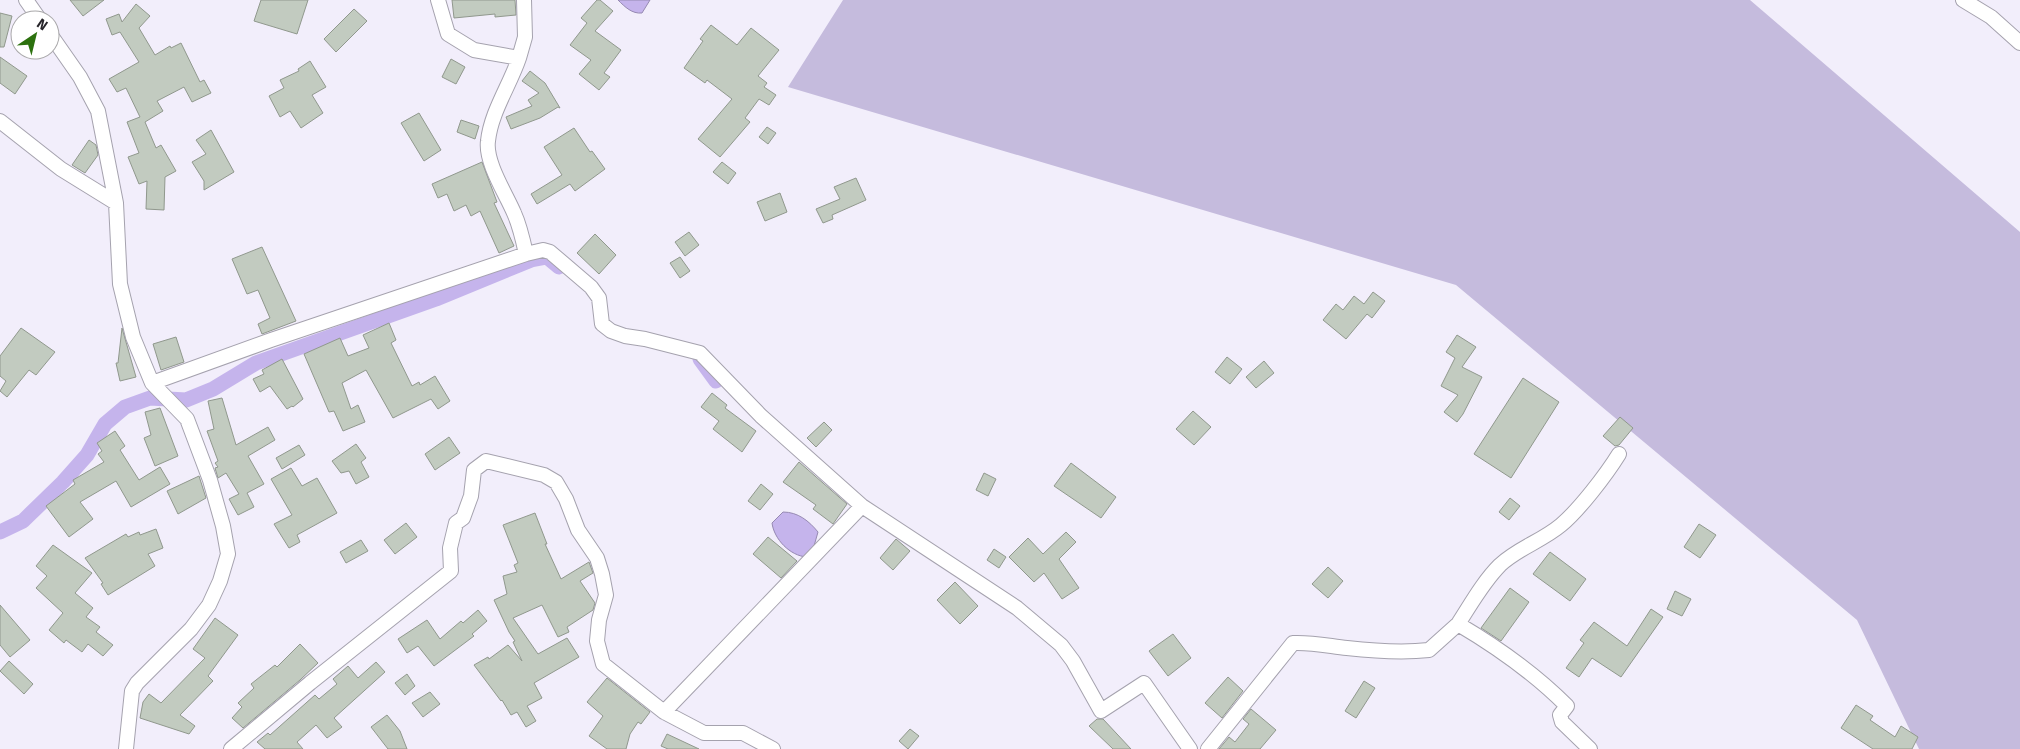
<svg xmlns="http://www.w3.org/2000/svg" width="2020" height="749" viewBox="0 0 2020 749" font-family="'Fira Sans',sans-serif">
<rect width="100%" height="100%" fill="#f2eefb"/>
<!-- green -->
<path fill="#c5bbdd" d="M843,0H1750L2020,232V749H1919L1857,620L1456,285L788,87Z"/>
<!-- water -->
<path fill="#c5b4ec" stroke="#9689b2" d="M618,0H650L642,13C632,14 625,7 618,0Z
M783,512C798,512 809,521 818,532L814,546L807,557C790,556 774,539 772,523Z"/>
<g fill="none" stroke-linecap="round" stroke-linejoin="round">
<!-- canal -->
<path stroke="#c5b4ec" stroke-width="15" d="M700,359L716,381
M0,532L23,521L63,482L87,455L105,424L125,407L150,398L186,400L213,389L256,363L436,299L531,260L547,257L559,267"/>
</g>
<!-- building -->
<path fill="#c2cbc0" stroke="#90988d" d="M70,0H104L83,16Z
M261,0H308L297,34L254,21Z
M452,0H515L516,15L495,17V14L454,18Z
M597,0H600L613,11L595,31L621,50L604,73L610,77L599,90L579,74L591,60L570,45L587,23L581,18Z
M136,4L150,16L139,28L155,55L170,46L171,48L181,43L200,82L204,80L211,93L192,102L184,87L157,101L163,111L145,122L156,148L161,145L176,171L165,177L164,210L146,209L147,181L139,184L128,157L139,153L127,122L140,117L126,88L117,92L109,79L139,62L120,32L112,35L106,19L119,14L122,22Z
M354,9L367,21L336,52L324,39Z
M0,13L12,16L4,47H0Z
M711,25L737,45L751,28L779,50L758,76L767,83L764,87L776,95L769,105L759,99L745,118L750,122L720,157L698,139L732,99L707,80L705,83L684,68L703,41L700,39Z
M0,57L27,76L15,94L0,83Z
M451,59L465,67L456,84L442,77Z
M310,61L326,87L312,95L323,113L301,128L290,111L280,117L269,96L284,88L280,80L299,71L298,69Z
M530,71L545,83L560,108L558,107L540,118L511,129L506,117L532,106L528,100L539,93L522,81Z
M419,113L441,150L424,161L401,123Z
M461,120L479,126L475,139L457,132Z
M767,127L776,133L768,144L759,137Z
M574,128L590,152L592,151L605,169L575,191L570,184L537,204L531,194L562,175L544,147Z
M211,130L234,172L204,190V181L192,162L206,154L196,140Z
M89,140L96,145L98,155L85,173L72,165Z
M482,162L497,202L494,203L514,246L499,253L480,211L471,216L466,205L454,211L447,194L438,198L432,184Z
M722,162L736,173L728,184L713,172Z
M856,178L866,200L832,215L833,219L823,223L816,209L840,199L834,187Z
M780,193L787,212L765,221L757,202Z
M689,232L699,245L685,256L675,242Z
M595,234L616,255L599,274L577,253Z
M262,247L296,321L262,334L258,324L270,318L258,290L247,294L232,259Z
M680,257L690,271L680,278L670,263Z
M1373,292L1385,301L1372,318L1367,314L1346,339L1323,320L1336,304L1343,310L1354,296L1364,304Z
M389,323L396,340L391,343L412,386L419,382L420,385L435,376L450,401L438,409L431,399L393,418L366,370L342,383L351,409L358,405L365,422L343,431L334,411L329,412L304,354L340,338L348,356L369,348L363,335Z
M21,328L55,352L36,375L29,370L7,397L0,391L6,381L0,376V356Z
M122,328L136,377L120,381L116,363H118Z
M1457,335L1476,347L1462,367L1482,377L1463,414L1457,422L1444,412L1458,395L1441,386L1455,358L1446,352Z
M176,337L184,362L161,370L153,344Z
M1227,357L1242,369L1230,384L1215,372Z
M282,359L303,399L293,407L292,406L287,409L270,386L260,392L253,379L264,374L262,370Z
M1264,361L1274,373L1256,388L1246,377Z
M1523,378L1559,402L1511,478L1474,454Z
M712,393L727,405L725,408L756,431L742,452L713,429L719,421L701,407Z
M222,398L236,445L268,427L275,440L248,456L264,484L247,493L254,507L238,515L229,499L239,494L226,473L218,478L215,468L218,467L215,463L218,461L207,431L214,429L208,401Z
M160,408L178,456L155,466L144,438L151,435L145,412Z
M1193,411L1211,427L1194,445L1176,429Z
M1620,417L1633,428L1619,445L1615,446L1603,436Z
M824,422L832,430L816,447L807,438Z
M115,431L125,446L120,450L139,480L160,467L170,484L131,507L116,481L80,502L93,519L69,537L46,506L75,484L73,480L104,462L98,454L102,451L97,443Z
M449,437L460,453L435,470L425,454Z
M356,444L366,458L361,462L369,477L356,484L349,471L341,473L332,461Z
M299,445L305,455L282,469L276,458Z
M799,462L847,504L833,524L813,509L816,505L783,482Z
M1071,463L1116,497L1101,518L1054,486Z
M291,468L302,486L317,478L337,513L297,535L300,542L289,548L274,524L292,515L271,479Z
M984,473L996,479L988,496L976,490Z
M199,476L206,498L178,514L167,491Z
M761,484L773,494L760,510L748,501Z
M1510,498L1520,506L1509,520L1499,512Z
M535,513L547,544H545L561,579L589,562L593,573L580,581L595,603L593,610L567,627L569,632L558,637L542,605L513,618L538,654L567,638L579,657L534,683L542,698L527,706L536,721L526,727L517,712L511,715L502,700L501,701L474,665L488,657L489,659L508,645L522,661L513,642L515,641L509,632L494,600L507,594L503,576L517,572L514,565L518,563L503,525Z
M406,523L417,537L395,554L384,540Z
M1699,524L1716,535L1700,558L1684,547Z
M156,529L163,548L148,554L155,566L108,595L101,584L103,583L85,558L126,534L128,537L139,532L140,535Z
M1066,532L1076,542L1059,559L1079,588L1062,599L1044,573L1034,582L1009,557L1028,538L1043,554Z
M768,537L797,561L781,578L753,554Z
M896,539L910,551L893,570L880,558Z
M361,540L368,551L346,563L340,552Z
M53,545L92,573L75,593L93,608L86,617L100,627L96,632L113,645L103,656L88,644L82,652L66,640L64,643L49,630L63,613L36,588L47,576L36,566Z
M994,549L1006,557L999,568L987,560Z
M1550,552L1586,579L1570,601L1533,574Z
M1328,567L1343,581L1328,598L1312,584Z
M955,582L978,606L960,624L937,600Z
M1510,588L1529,602L1501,641L1481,628Z
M1675,591L1691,599L1682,616L1667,609Z
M0,605L30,640L10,657L0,645Z
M1651,609L1663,617L1621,677L1592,658L1579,677L1566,668L1584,643L1580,640L1594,622L1627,646Z
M478,610L487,621L472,634L474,636L434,666L418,646L407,653L398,639L427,620L440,639L461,621L463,623Z
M215,618L238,635L208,676L213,681L180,715L195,726L189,734L140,718L143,702L149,694L161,703L205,658L193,649Z
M1173,634L1191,658L1168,676L1149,651Z
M300,644L318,663L300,680L243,728L232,718L242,707L238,703L254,688L251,684L275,665L277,667Z
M9,661L33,684L24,694L0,671Z
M376,662L385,672L334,718L342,727L327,738L316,725L297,742L303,749H265L257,742L268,733L270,735L315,695L319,699L337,684L333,679L348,666L358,678Z
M407,674L415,686L405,695L395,683Z
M1228,677L1243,691L1222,718L1205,703Z
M607,678L650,712L641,724L638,722L630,734L626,749H607L589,736L603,716L587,702Z
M1364,681L1375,688L1356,718L1345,711Z
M430,692L440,704L423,717L412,703Z
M1856,705L1873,716L1870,720L1895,737L1901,726L1918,737L1912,749H1873L1841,728Z
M1251,709L1276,730L1260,749H1219L1229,737L1235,742L1249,724L1243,719Z
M387,715L400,731L407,749H388L371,727Z
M1097,719H1103L1131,749H1113L1089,726Z
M910,729L919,736L908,749L899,741Z
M667,734L699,749H668L661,746Z"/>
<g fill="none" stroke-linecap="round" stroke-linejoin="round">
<defs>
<path id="street" d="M26,0L40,20
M1963,0L1991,17L2020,43
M50,34L80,77L98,111L116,203L120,284L133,337L152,383L187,419L210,480L223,526L228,554L220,581L209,605L191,629L137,683L132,691L126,749
M519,58L525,37L524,0
M0,121L61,169L116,203
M526,254L543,250L550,252L591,287L599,298L602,324L611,331L625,336L645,339L700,353L761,416L862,506L1017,608L1061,645L1073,661L1101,711L1144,683L1190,749
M152,383L271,340L526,254C523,240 520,226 514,213C506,194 485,162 488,141C491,112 510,85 519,58L474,50L448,34L438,0
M1458,624C1471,604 1483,582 1500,565C1518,548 1542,541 1561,525C1579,510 1606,475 1619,454
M664,712L862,506
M231,749L310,683L451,571L450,548L456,523L463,518L471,496L474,470L486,461L544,475L556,482L566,499L578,530L597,558L602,574L606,595L599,620L597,641L603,664L664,712L704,733H743L773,749
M1208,749L1293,643C1311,642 1329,646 1347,648C1374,651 1402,653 1429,650L1458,624C1497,647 1535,674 1567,706L1560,715L1562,722L1590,749"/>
</defs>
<!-- street casing -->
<use href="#street" stroke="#a5a2ae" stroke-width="16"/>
<!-- street -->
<use href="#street" stroke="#fff" stroke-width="14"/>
</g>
<!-- north arrow -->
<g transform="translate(35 35) rotate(35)"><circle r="24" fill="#ffffff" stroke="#a9a8aa"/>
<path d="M0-4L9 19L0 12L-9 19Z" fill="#2c710e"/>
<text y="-8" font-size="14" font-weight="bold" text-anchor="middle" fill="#27252a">N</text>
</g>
</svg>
